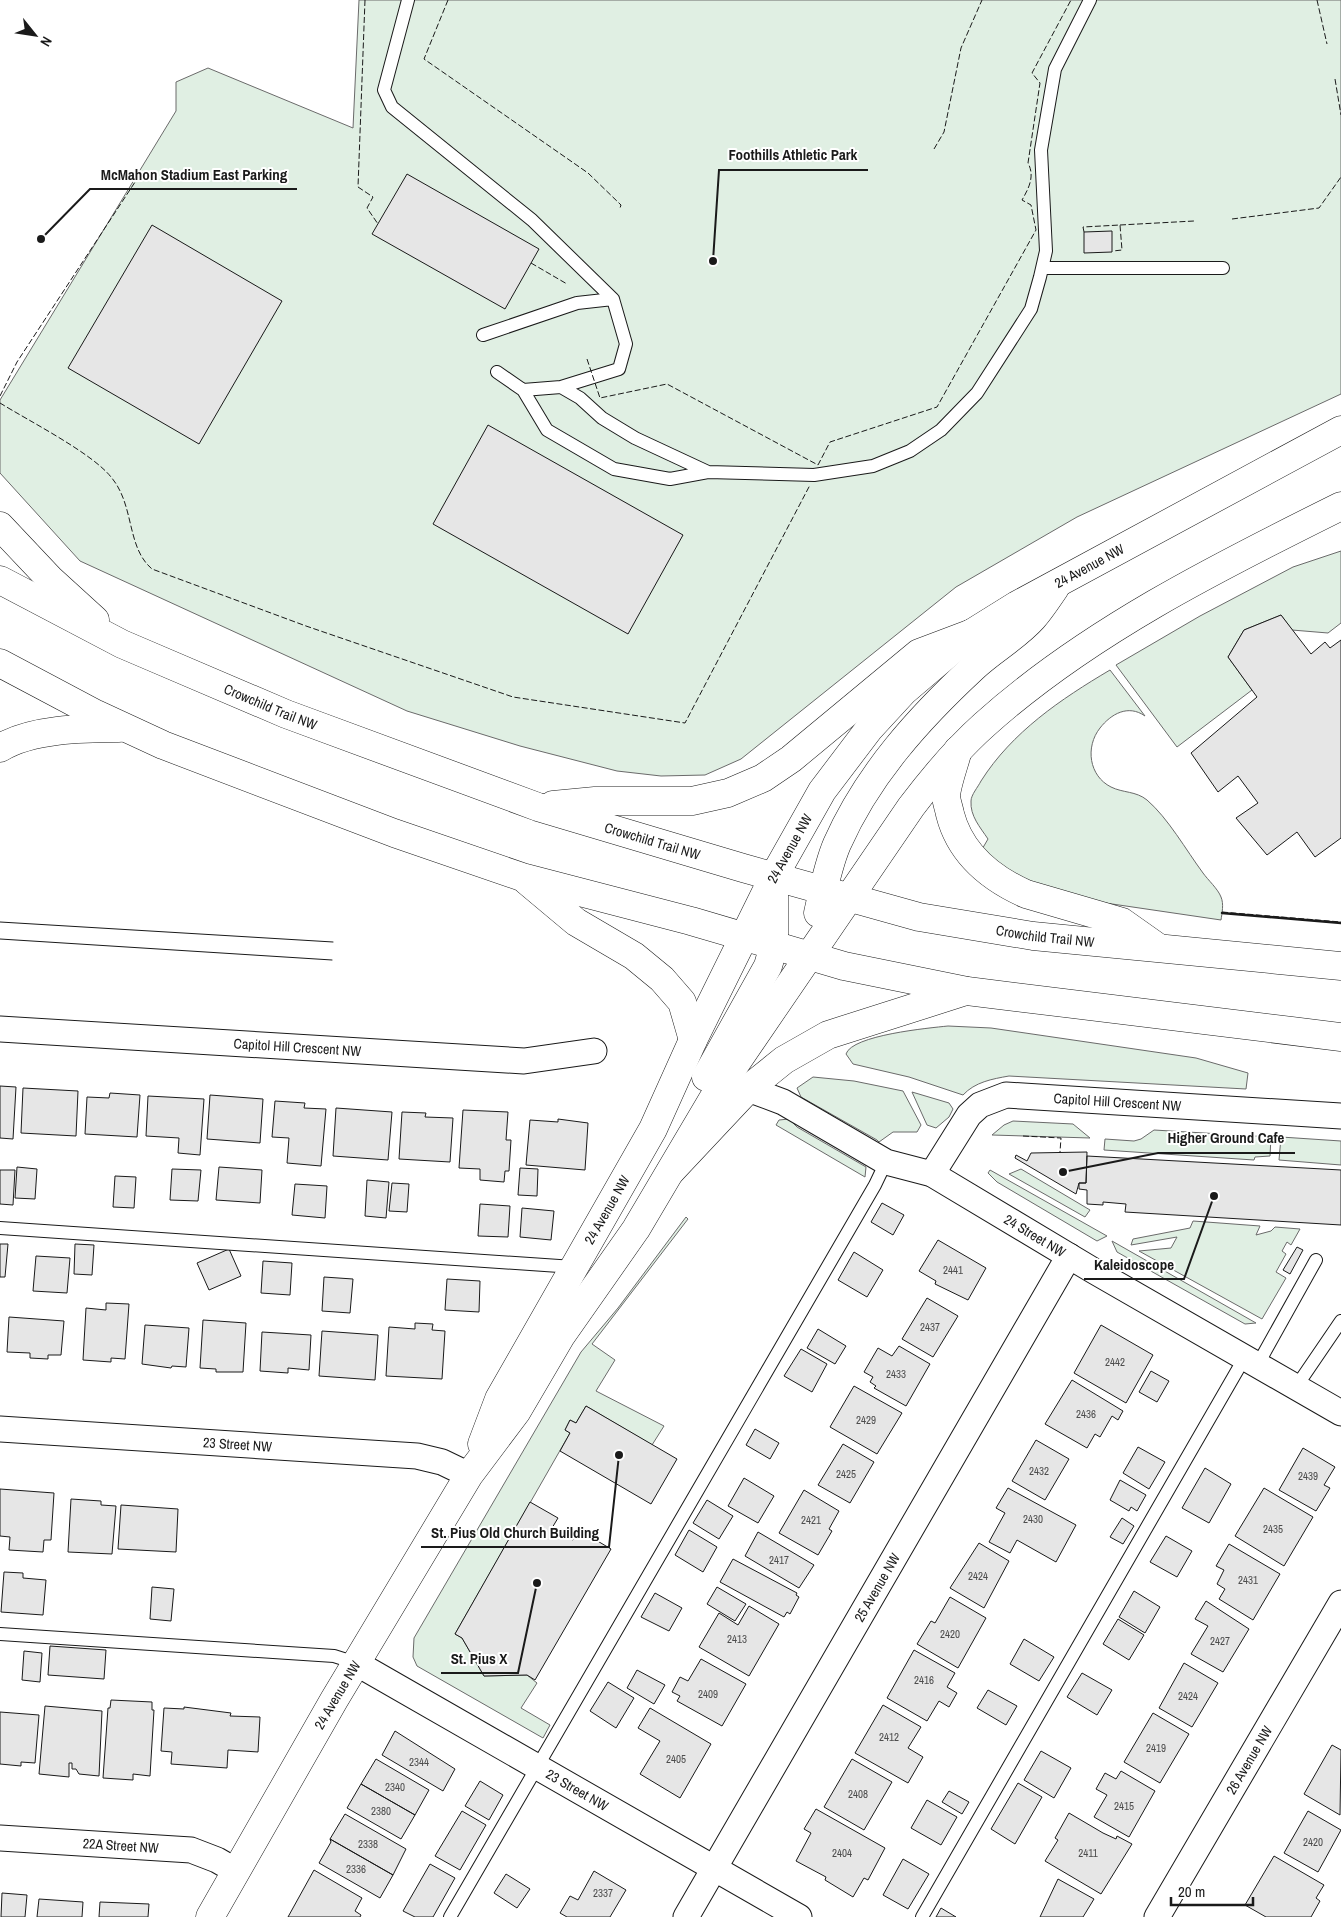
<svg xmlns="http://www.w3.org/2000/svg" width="1341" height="1917" viewBox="0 0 1341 1917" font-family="'Archivo Narrow',sans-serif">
<rect width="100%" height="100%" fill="#fff"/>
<!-- green -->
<path fill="#e0efe3" stroke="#6a6a6a" d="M359,0H1341V394L1077,517L956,587L741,759L705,775L661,776L617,771L520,746L407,711L80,561L0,473V400L176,111V82L208,68L353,128Z
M1341,551V623L1328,633L1292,630L1281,615L1244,630L1228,657L1252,690L1177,747L1116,665L1200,616L1293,567Z
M1110,670L1145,716C1128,704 1111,714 1100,728C1085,747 1089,776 1111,787C1123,793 1136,791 1147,800C1168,818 1186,850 1203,873C1208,880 1218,889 1221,897C1224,904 1222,913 1221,920L1051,895L1028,886L981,851L988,839C980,827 970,816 971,801C971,795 978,787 981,781C1012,732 1061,699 1110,670Z
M948,1026L991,1028L1196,1058L1248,1073L1246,1089L1009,1076C992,1079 975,1082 963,1095L909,1077L853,1064L846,1054C852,1035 929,1028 948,1026Z
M813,1077L854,1081L903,1091L921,1125L917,1132H893L879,1142L877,1140L801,1097L797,1088Z
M912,1092L949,1103L953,1109L949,1117L936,1128L927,1125Z
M789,1119L797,1127L866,1167L865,1177L776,1125L779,1120Z
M1013,1121L1073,1124L1090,1138L992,1135L1004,1125Z
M1154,1130L1271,1137L1270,1156L1255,1157L1254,1160L1104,1150L1105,1139L1134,1141L1141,1139Z
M1281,1137L1341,1141V1165L1279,1160Z
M1021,1169L1090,1210L1085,1217L1009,1174Z
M990,1170L1107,1236L1097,1241L997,1182L988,1173Z
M686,1217L688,1219L592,1344L615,1360L596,1391L664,1426L652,1445L586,1406L576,1423L570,1420L565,1430L570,1433L455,1634L462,1638L484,1676L527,1675L537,1683L521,1708L550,1725L543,1738L417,1666L413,1657L414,1638L581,1352L618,1308Z
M1193,1221L1260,1226L1256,1235L1271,1231L1275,1227L1300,1229L1291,1245L1287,1242L1282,1251L1286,1254L1276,1272L1286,1278L1262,1319L1139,1251L1171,1248L1177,1237L1131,1245L1133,1239L1190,1228Z
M1112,1241L1256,1323L1245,1324L1117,1252Z"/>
<!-- building -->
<path fill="#e6e6e6" stroke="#1a1a1a" d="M407,174L539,249L505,309L372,234Z
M152,225L282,301L199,444L68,368Z
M1112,231V252L1084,253V232Z
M488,425L683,535L628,634L433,524Z
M1281,615L1311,654L1325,642L1330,648L1341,640V838L1315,857L1297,832L1267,855L1236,818L1258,803L1238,776L1218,792L1191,753L1257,697L1228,657L1244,630Z
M0,1086L16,1087L13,1139L0,1138Z
M23,1088L78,1091L76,1136L21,1133Z
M110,1093L140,1095L137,1137L85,1134L87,1097L109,1098Z
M210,1095L263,1099L260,1143L207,1139Z
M148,1096L204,1099L200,1155L178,1153L179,1138L146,1136Z
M275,1101L305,1103L304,1108L326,1109L321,1166L287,1163L289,1138L272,1137Z
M336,1108L392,1112L388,1160L333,1156Z
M463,1110L508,1112L506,1140H511L509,1171H505L504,1182L480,1180V1169L459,1168Z
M402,1112L426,1113L425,1117L453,1118L450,1162L399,1159Z
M558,1119L588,1123L585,1170L526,1165L530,1120L558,1122Z
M1087,1152L1086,1183H1079L1076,1194L1015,1158L1016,1155L1027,1161L1031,1153Z
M1087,1156L1341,1170V1225L1125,1212L1126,1204L1103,1202V1205L1087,1204V1190L1079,1189V1183H1086Z
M17,1167L37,1169L35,1199L15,1198Z
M219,1167L262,1170L260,1203L216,1200Z
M520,1168L538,1169L537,1196L518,1195Z
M172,1169L201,1170L198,1201L170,1200Z
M0,1170H15L13,1205L0,1204Z
M115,1176L136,1177L134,1208L113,1207Z
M367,1180L389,1182L386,1218L365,1216Z
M392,1183L409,1184L407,1212L389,1211Z
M295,1184L327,1186L325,1218L292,1215Z
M882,1203L904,1215L893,1235L871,1222Z
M480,1204L510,1206L508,1237L478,1236Z
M522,1208L554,1211L551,1240L520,1237Z
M938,1240L986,1268L968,1300L935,1284L936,1281L919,1271Z
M0,1244H8L5,1277H0Z
M75,1244L94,1245L92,1275L74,1274Z
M1297,1247L1303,1250L1290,1274L1283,1270Z
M229,1249L241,1276L209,1290L197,1263Z
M854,1252L883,1270L867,1297L838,1280Z
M36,1256L70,1258L67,1293L33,1291Z
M263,1261L292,1263L290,1295L261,1293Z
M324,1277L353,1279L350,1313L322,1311Z
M447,1279L480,1281L479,1312L445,1310Z
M927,1298L958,1316L933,1357L902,1339Z
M106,1303L129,1304L125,1359L111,1358V1362L83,1360L86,1308L106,1310Z
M9,1317L64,1321L61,1355H48V1359L30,1358V1353L7,1352Z
M203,1320L246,1323L243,1372H216V1369L200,1368Z
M415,1323L433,1324L432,1330L445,1331L442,1379L386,1376L389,1327L415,1329Z
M145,1325L189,1328L186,1367L172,1366L171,1368L142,1364Z
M1101,1325L1153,1355L1126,1403L1074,1373Z
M818,1329L846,1346L835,1364L807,1348Z
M322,1331L378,1335L375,1380L319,1376Z
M262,1332L311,1335L309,1370L288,1368V1373L260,1371Z
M899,1346L930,1364L906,1406L874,1388L876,1386L870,1382L873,1377L864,1372L878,1348L892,1356Z
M801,1349L827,1364L812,1392L784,1376Z
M1151,1371L1169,1381L1157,1402L1139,1392Z
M1072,1380L1123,1411L1118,1420L1112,1416L1100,1437L1095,1434L1087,1448L1045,1424Z
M854,1386L902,1413L877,1454L830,1427Z
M586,1406L677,1459L651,1504L560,1451L570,1433L565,1430L570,1420L576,1423Z
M755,1429L779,1443L770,1459L746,1445Z
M1036,1440L1069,1459L1045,1500L1012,1481Z
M843,1444L874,1462L850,1503L818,1485Z
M1138,1447L1165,1462L1149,1489L1123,1473Z
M1303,1448L1335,1467L1324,1485L1330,1488L1316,1511L1279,1490Z
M1205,1468L1231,1484L1209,1523L1182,1508Z
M744,1478L774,1496L758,1523L728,1506Z
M1120,1480L1146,1495L1137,1511L1131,1507L1129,1511L1110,1500Z
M1008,1488L1076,1525L1056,1562L1017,1540L1010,1553L989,1542L1005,1513L996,1508Z
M1264,1488L1313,1517L1284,1566L1235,1536Z
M0,1489L54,1493L51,1540H44L43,1552L9,1550L10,1537L0,1536Z
M804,1490L839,1511L829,1529L832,1531L818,1555L779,1533Z
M71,1499L101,1501V1505L116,1506L112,1554L68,1552Z
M707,1500L733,1516L719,1539L693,1523Z
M530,1502L558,1518L552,1528L566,1534L569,1538L573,1540L579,1530L611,1549L535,1680L527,1675L484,1676L462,1638L455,1634Z
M121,1505L178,1509L176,1552L118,1549Z
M1122,1518L1134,1526L1123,1544L1110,1537Z
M689,1530L717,1547L703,1572L675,1555Z
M758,1532L814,1565L799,1588L745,1556Z
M1166,1536L1192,1551L1177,1577L1150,1562Z
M979,1543L1009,1561L984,1608L950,1588Z
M1229,1544L1280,1574L1253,1620L1219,1599L1225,1589L1217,1584L1224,1570L1216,1566Z
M733,1559L797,1593L796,1595L799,1597L790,1614L787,1612L784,1617L720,1582Z
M4,1572L23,1573V1578L46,1580L43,1615L1,1612Z
M152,1587L174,1589L171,1621L150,1619Z
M717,1587L746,1604L735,1621L707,1604Z
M1134,1591L1160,1607L1145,1633L1119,1617Z
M655,1593L682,1608L669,1631L641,1617Z
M950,1597L986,1618L958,1668L917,1644L931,1621L935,1623Z
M1206,1601L1249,1629L1223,1672L1191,1654L1208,1626L1195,1619Z
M749,1606L779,1624L749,1676L699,1647L719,1613L738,1625Z
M1118,1619L1144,1635L1129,1660L1103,1644Z
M1024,1639L1054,1657L1039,1681L1010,1664Z
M50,1646L106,1650L104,1679L48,1675Z
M914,1650L955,1673L947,1687L957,1693L949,1707L939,1701L927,1721L887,1698Z
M24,1651L42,1653L40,1682L22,1680Z
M701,1659L746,1684L722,1726L677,1701L680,1696L672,1692L680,1677L688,1681Z
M1184,1663L1218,1683L1192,1727L1159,1708Z
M637,1670L665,1685L654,1704L627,1688Z
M1082,1673L1112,1690L1097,1715L1067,1697Z
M608,1682L634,1698L616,1728L590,1711Z
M988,1690L1017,1706L1006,1725L977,1708Z
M111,1700L152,1702V1710H154L150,1776L133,1774V1780L103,1778L108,1708H110Z
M883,1705L921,1727L908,1748L923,1757L908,1783L855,1753Z
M45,1706L102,1711L99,1776L79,1774L76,1769H72V1763H69V1777L39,1774Z
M184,1707L231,1713L230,1716L260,1717L258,1752L228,1750L227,1768L171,1764L172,1752L161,1751L164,1708L184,1709Z
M650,1708L711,1744L680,1798L640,1774L660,1741L638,1728Z
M0,1712L39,1715L35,1763L21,1762V1766L0,1764Z
M1153,1713L1189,1734L1160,1783L1124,1762Z
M395,1731L455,1769L443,1791L382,1755Z
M1332,1745L1341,1750L1340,1815L1304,1794Z
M1041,1751L1071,1768L1054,1798L1024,1780Z
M376,1759L429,1790L415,1815L361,1784Z
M852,1759L892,1782L864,1830L824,1807Z
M1121,1771L1155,1791L1129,1837L1094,1817L1107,1795L1096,1789L1105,1773L1116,1779Z
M480,1781L503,1795L489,1820L465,1806Z
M1018,1783L1042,1797L1015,1844L991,1829Z
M361,1784L415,1815L401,1839L347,1808Z
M949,1791L969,1802L962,1814L942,1802Z
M927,1800L957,1817L941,1845L911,1828Z
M816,1809L885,1848L868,1880L864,1878L853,1897L825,1880L826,1877L796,1861L811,1833L804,1829Z
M462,1811L486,1825L460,1870L435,1856Z
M1308,1811L1341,1830L1318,1872L1284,1853Z
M1069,1813L1103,1833L1116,1839L1117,1836L1132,1844L1101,1894L1045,1861L1058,1840L1055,1838Z
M345,1814L406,1849L393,1875L330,1839Z
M330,1839L393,1875L380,1898L319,1863L331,1842Z
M1274,1856L1324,1885L1316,1898L1320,1901L1311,1917H1266L1245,1905Z
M903,1859L929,1874L908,1909L883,1895Z
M430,1864L455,1878L433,1917H415L403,1911Z
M314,1870L362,1898L355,1911L361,1915L360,1917H288Z
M594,1871L626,1890L610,1917H567L560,1913L570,1896L578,1900Z
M506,1874L530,1889L517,1908L494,1893Z
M1058,1879L1094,1899L1083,1917H1040Z
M2,1893L27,1895L25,1917H1Z
M39,1899L83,1902L82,1917H37Z
M100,1902L149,1904L148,1917H99Z
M941,1908L956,1917H936Z"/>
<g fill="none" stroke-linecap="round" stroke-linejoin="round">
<defs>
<path id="lane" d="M408,0L384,90L392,107L532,220L613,299L626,344L619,369L561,387
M1042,268H1223
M483,335L577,303L613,299
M497,372L523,390L561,387L580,398L602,418L635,438L708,472L670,479L614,469L547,430L523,390
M708,472L814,475L873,466L910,451L941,430L977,393L1031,309L1040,277L1046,251L1041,150L1055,69L1090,0
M0,1228L574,1267
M1258,1364L1316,1260
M1296,1387L1341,1321
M0,1634L334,1656L356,1663
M450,1917L875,1185L886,1162
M922,1917L1245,1357"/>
<g id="street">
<path id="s1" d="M0,1029L524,1061L594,1051"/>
<path id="s2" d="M748,1089L783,1102L886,1162L932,1174L1094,1271L1341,1413"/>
<path id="s3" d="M932,1174L969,1115L980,1105L1006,1095L1341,1116"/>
<path id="s4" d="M0,1429L417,1456L442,1462L469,1475"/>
<path id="s5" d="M356,1663L799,1917"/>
<path id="s6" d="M0,1838L191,1850L217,1860L236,1871"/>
<path id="s7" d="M686,1917L1069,1256"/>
<path id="s8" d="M1157,1917L1341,1603"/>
</g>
<g id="secondary">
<path d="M818,913C823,891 828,865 837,844C868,774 919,718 974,667C992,650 1016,637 1033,618C1041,609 1048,598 1055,588"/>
<path d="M706,1077L768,966L774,945V885"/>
<path id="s9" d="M482,1444L499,1399L653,1129L693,1040L774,876L822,791L869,729L904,691L972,633L1017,605L1341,430"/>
<path id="s10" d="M210,1917L334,1700L469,1475L517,1411L561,1336L636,1229L723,1082L911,807C933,778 956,750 984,725C1086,633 1218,567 1341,506"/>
</g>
<g id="highway">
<path d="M0,526L50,579L95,620"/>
<path id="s11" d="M0,580L122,644L286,714L538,807L743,868L919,917L1033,936L1341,966"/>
<path d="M0,663L96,714L163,745L394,833L522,877L691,921L844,966L967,991L1341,1037"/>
<path d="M0,748C31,729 83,728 119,728"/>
<path d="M958,750C954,765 948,780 946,795C946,801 949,808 950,814C960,853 990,878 1026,894L1122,922L1156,946"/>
<path d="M553,805L595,801H692L728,793L763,778L791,759L919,653L972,633"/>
<path d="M527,881L576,922L634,956L662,979L682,1002L693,1040"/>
<path d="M671,1171L748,1089L784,1060L828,1035L966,991"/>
</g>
</defs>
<!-- lane casing -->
<use href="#lane" stroke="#1a1a1a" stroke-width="14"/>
<!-- street casing -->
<use href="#street" stroke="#1a1a1a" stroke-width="27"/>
<!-- secondary casing -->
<use href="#secondary" stroke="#1a1a1a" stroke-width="29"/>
<!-- highway casing -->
<use href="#highway" stroke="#1a1a1a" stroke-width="29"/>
<!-- lane -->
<use href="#lane" stroke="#fff" stroke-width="12"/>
<!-- street -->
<use href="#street" stroke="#fff" stroke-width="25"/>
<!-- secondary -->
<use href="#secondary" stroke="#fff" stroke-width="28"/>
<!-- highway -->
<use href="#highway" stroke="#fff" stroke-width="28"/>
<!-- tram -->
<path stroke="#1a1a1a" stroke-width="1" d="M0,922L333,942
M0,939L332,960"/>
<!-- fence -->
<path stroke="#1a1a1a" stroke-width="1" stroke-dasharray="6 2.5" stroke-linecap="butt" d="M365,0L358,187L373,197L367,208L378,224
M448,0L424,59L588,173L621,205L620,208
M1317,0L1327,44
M1335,79L1341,115
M934,149L944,132L961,48L982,0
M1232,219L1319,208L1341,177
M1120,225L1194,221
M1084,232L1083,227L1120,225L1122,250L1113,251
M531,263L567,284
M587,359L600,398L667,384L818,465L830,442L937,407L1036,230L1031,205L1022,200C1029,188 1035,176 1028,163L1040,83L1032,73L1071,0
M0,396L17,362L139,176
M0,403C29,421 92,453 111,477C135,505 126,547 152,569L306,626L513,697L685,723L810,485
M1222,912L1341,922
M1023,1136L1061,1138L1060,1152"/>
<!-- wall -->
<path stroke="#1a1a1a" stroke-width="2.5" d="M1222,913L1341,923"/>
</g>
<g text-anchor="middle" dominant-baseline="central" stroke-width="4" stroke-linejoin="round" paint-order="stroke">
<!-- number labels -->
<g font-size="11" fill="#4d4d4d">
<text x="953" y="1270">2441</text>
<text x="930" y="1327">2437</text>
<text x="1115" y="1362">2442</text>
<text x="896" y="1374">2433</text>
<text x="1086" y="1414">2436</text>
<text x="866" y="1420">2429</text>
<text x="1039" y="1471">2432</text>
<text x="846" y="1474">2425</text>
<text x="1308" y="1476">2439</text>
<text x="1033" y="1519">2430</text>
<text x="811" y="1520">2421</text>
<text x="1273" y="1529">2435</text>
<text x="779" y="1560">2417</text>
<text x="978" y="1576">2424</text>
<text x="1248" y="1580">2431</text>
<text x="950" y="1634">2420</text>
<text x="737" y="1639">2413</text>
<text x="1220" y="1641">2427</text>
<text x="924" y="1680">2416</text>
<text x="708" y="1694">2409</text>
<text x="1188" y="1696">2424</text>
<text x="889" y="1737">2412</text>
<text x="1156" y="1748">2419</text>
<text x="676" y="1759">2405</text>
<text x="419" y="1762">2344</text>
<text x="395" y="1787">2340</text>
<text x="858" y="1794">2408</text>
<text x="1124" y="1806">2415</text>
<text x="381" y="1811">2380</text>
<text x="1313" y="1842">2420</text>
<text x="368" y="1844">2338</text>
<text x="842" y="1853">2404</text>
<text x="1088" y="1853">2411</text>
<text x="356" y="1869">2336</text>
<text x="603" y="1893">2337</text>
</g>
<!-- street labels -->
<g font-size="14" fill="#1a1a1a" stroke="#fff">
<text stroke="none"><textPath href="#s9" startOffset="1091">24 Avenue NW</textPath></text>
<text stroke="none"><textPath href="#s11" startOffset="299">Crowchild Trail NW</textPath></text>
<text stroke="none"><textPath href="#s11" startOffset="704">Crowchild Trail NW</textPath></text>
<text stroke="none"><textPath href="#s9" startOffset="671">24 Avenue NW</textPath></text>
<text stroke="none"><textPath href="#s11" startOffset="1109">Crowchild Trail NW</textPath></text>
<text stroke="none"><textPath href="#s1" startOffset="298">Capitol Hill Crescent NW</textPath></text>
<text stroke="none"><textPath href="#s3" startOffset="224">Capitol Hill Crescent NW</textPath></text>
<text stroke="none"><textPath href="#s9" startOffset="266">24 Avenue NW</textPath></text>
<text stroke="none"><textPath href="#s2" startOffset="324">24 Street NW</textPath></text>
<text stroke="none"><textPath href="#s4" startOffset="238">23 Street NW</textPath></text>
<text stroke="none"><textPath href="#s7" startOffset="381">25 Avenue NW</textPath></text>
<text stroke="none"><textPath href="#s10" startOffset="256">24 Avenue NW</textPath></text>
<text stroke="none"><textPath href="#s8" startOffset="182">26 Avenue NW</textPath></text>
<text stroke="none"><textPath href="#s5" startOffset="255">23 Street NW</textPath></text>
<text stroke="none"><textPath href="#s6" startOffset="121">22A Street NW</textPath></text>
</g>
</g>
<!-- callouts -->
<path fill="none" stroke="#1a1a1a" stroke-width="2" d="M713 261L719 170H868M41 239L90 189H297M1063 1172L1158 1153H1295M1214 1196L1184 1279H1084M619 1455L609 1547H421M537 1583L518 1673H441"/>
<g fill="#1a1a1a" stroke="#fff" stroke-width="2">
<circle cx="713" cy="261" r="5"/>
<circle cx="41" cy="239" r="5"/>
<circle cx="1063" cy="1172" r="5"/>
<circle cx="1214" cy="1196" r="5"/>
<circle cx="619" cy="1455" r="5"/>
<circle cx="537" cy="1583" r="5"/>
</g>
<g font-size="15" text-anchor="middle" font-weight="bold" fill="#1a1a1a" stroke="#fff" stroke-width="4" stroke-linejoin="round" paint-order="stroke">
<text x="793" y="160">Foothills Athletic Park</text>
<text x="194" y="180">McMahon Stadium East Parking</text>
<text x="1226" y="1143">Higher Ground Cafe</text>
<text x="1134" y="1270">Kaleidoscope</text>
<text x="515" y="1538">St. Pius Old Church Building</text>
<text x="479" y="1664">St. Pius X</text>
</g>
<!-- north arrow -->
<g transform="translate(35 35) rotate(120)" stroke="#ffffff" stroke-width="4" paint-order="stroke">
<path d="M0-4L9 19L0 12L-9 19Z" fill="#1a1a1a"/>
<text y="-8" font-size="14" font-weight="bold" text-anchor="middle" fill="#1a1a1a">N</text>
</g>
<!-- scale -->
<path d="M1171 1897v8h82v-8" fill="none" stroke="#1a1a1a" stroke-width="2.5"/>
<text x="1178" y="1897" font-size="15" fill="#1a1a1a" stroke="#ffffff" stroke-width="4" paint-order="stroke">20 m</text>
</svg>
